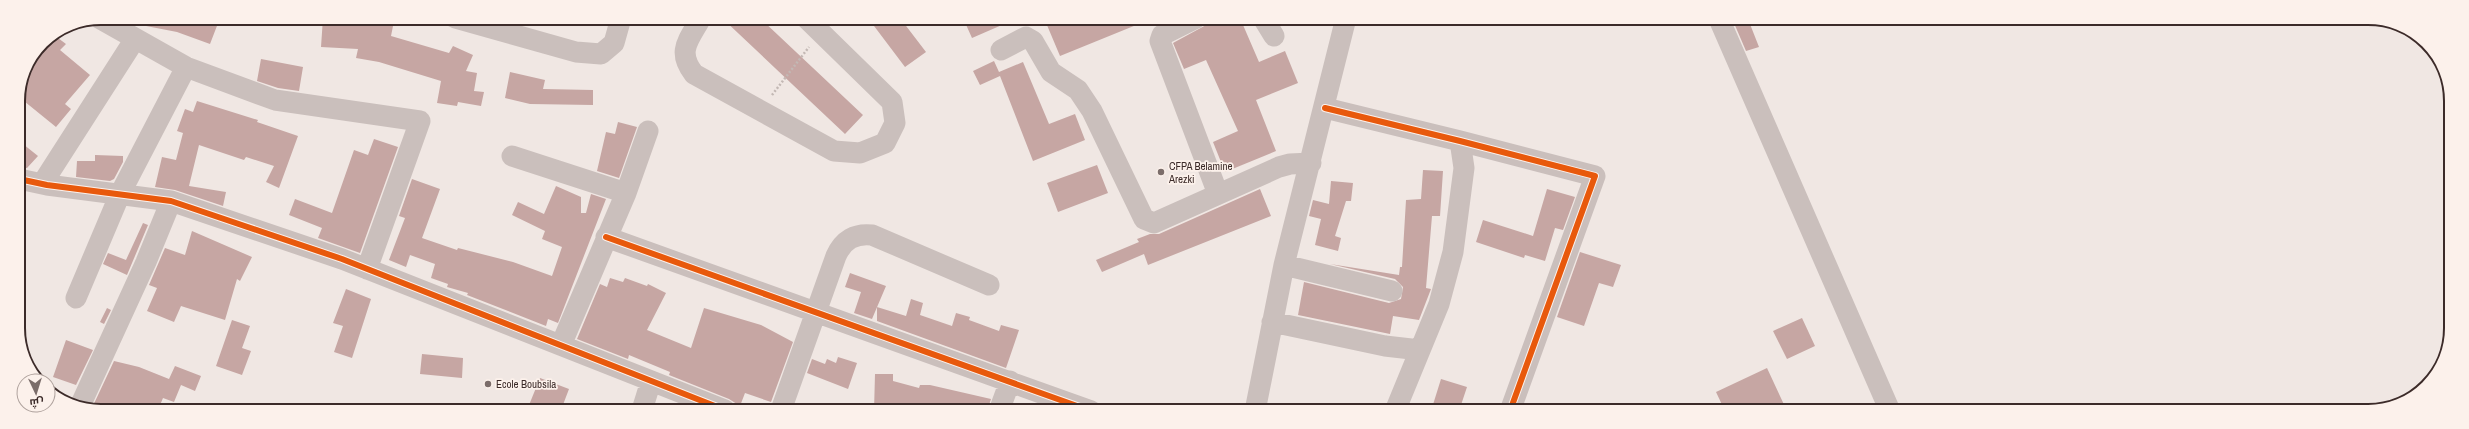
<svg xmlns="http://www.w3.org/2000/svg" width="2469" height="429" viewBox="0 0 2469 429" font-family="'Archivo Narrow',Cairo,sans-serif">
<rect width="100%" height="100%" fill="#f0e7e3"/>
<!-- building -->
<path fill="#c6a6a3" d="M142,18H220L210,44L177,32L141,25Z
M323,18H343L393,26L391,36L449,53L453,46L473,55L466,71L477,73L474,91L484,92L481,106L458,102L457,106L437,103L441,81L379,62L356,58L358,49L321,47Z
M722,18H760L863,115L845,134Z
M868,18H900L926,52L905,67Z
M963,18H1018L972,38Z
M1044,18H1151V19L1060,56Z
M1219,18H1240L1259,62L1285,51L1298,83L1256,100L1276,151L1225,172L1213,142L1238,131L1206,60L1184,69L1173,43Z
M1745,19H1748L1759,47L1746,51L1734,23Z
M54,35L66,44L60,50L90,75L65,104L71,109L56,127L19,97L24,69L42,42Z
M261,59L303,67L299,91L278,88L257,81Z
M994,61L999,72L1023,62L1049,124L1075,114L1085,140L1033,161L1000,76L980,85L973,71Z
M510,72L545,80L543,89L593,90V105L530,104L505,98Z
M197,101L258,120L257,122L298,136L279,188L266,182L274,166L246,157L244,160L199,145L189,186L226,192L223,206L175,190L155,187L162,157L176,160L183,133L177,131L185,109L193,112Z
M618,122L637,127L619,178L597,171L606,132L615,134Z
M374,139L398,147L360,253L318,238L322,228L289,215L295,199L332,213L354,150L368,155Z
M18,140L38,156L27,168L18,167Z
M95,155L123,156V162L114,179L110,181L76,177L77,161H95Z
M1097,165L1108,193L1058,212L1047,183Z
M1423,170L1443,171L1440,216H1432L1426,288L1431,289L1419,320L1393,316L1390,334L1298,315L1304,282L1389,303L1401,299L1403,287L1395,279L1330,264L1399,275L1400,267H1402L1406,200L1421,199Z
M412,179L440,189L422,238L457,250L458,248L513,262L552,276L562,247L542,239L545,231L512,215L518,202L544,214L556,186L581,197V213H586L591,194L606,199L558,323L548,319L546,326L467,295L468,293L447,287L448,284L431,278L435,264L410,255L406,267L389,260L405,218L399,216Z
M1331,181L1353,183L1351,201H1346L1335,236L1341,238L1338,251L1315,245L1321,219L1309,216L1313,200L1329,204Z
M1260,189L1271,216L1148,265L1144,254L1102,272L1096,260L1139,242L1137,239L1150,234H1159Z
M1547,189L1575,197L1563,230L1555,228L1545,261L1525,255L1524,258L1476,242L1483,220L1533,236Z
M143,223L148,225L127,275L103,264L108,253L126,260Z
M192,231L252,257L240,281L237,279L225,320L181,306L174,322L147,311L157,288L149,285L165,248L185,255Z
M1580,252L1621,265L1613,287L1599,283L1584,326L1557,317Z
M850,273L886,286L872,319L854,313L861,292L845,287Z
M610,278L623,282L625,278L647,286L648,284L666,293L647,330L691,348L704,308L761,325L793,342L771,402L745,393L740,406L729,399L669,375L670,372L629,355L628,359L577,339L600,284L607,287Z
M346,289L371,299L352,358L334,352L343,326L333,323Z
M911,299L923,303L920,315L952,326L956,313L970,317L969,320L999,331L1001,325L1019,330L1006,368L877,321V307L906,316Z
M107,308L111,310L104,324L100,322Z
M1802,318L1815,346L1787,359L1773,331Z
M232,320L250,326L242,348L251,351L242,375L216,366Z
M66,340L93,350L76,385L53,377Z
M422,354L463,358L462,378L420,374Z
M838,357L857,363L848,389L807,373L812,359L825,364L827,359L836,363Z
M114,361L139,367L169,379L175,366L201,376L195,391L181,385L174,402L163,398L158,410H91Z
M1767,368L1787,411H1725L1716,392Z
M875,374H893V381L919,388L920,385H930L991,399L987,411H874Z
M540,378L569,389L561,410H527Z
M1441,379L1467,387L1459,411H1431Z"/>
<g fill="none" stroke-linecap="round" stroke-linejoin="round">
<!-- path -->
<path stroke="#c3b8b4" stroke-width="2.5" stroke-dasharray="2 2" stroke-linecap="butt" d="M772,95L809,47"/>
<!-- minor -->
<path stroke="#cabfbc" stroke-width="21" d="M99,18L186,67L275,100L420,121L367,269
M455,18L576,52L601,54L614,43L621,18
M701,18C689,40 676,51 694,74L834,151L860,153L885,143L895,123L892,102L806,18
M1196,18L1162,35L1160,41L1218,194
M1263,18L1274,36
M1719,19L1890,411
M1001,50L1026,37L1033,41L1051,72L1078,90L1092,111L1144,219L1154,223L1279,167L1290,164L1311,163
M1325,108L1460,141L1595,176L1510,411
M512,156L626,193
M19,179L47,185L171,201L342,259L725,410
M42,184L135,39
M606,237L1091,411
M1284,265L1392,291
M76,298L120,194L186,67
M1272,322L1385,346L1420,350
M561,345L626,193L648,131
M80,406L146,262L171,201
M642,410L651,381
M781,410L836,256C843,240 855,233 872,235L989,285
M999,411L1010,381
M1255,411L1284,265L1346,18
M1395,411L1439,304L1453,252L1464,168L1460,141"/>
<defs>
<path id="cycleway" d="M1325,108L1460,141L1595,176L1510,411
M19,179L47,185L171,201L342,259L725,410
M606,237L1091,411"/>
</defs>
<!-- cycleway casing -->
<use href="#cycleway" stroke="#fcf1eb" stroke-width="8"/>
<!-- cycleway -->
<use href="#cycleway" stroke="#e8590c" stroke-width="6"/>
</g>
<!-- markers -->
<g fill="#7b6d6a" stroke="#fcf1eb" stroke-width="1.5">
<circle cx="1161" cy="172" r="4"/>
<circle cx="488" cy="384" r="4"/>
</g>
<g text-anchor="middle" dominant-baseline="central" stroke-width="3.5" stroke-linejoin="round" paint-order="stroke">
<!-- poi labels -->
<g font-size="11" fill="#3c2b29" stroke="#fcf1eb" text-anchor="start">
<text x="1169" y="166">CFPA Belamine<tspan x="1169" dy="13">Arezki</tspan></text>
<text x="496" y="384">Ecole Boubsila</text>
</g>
</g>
<!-- crop -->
<path d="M0 0H2469V429H0ZM101 25H2368A76 76 0 0 1 2444 101V328A76 76 0 0 1 2368 404H101A76 76 0 0 1 25 328V101A76 76 0 0 1 101 25Z" fill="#fcf1eb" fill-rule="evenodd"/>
<path fill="none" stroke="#3c2b29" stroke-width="2" d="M101 25H2368A76 76 0 0 1 2444 101V328A76 76 0 0 1 2368 404H101A76 76 0 0 1 25 328V101A76 76 0 0 1 101 25Z"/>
<!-- north arrow -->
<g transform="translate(36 393) rotate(176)"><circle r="19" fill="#fcf1eb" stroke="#afa29d"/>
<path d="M0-3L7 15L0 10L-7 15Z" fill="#7b6d6a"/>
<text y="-6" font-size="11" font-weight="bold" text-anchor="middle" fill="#3c2b29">ش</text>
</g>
</svg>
